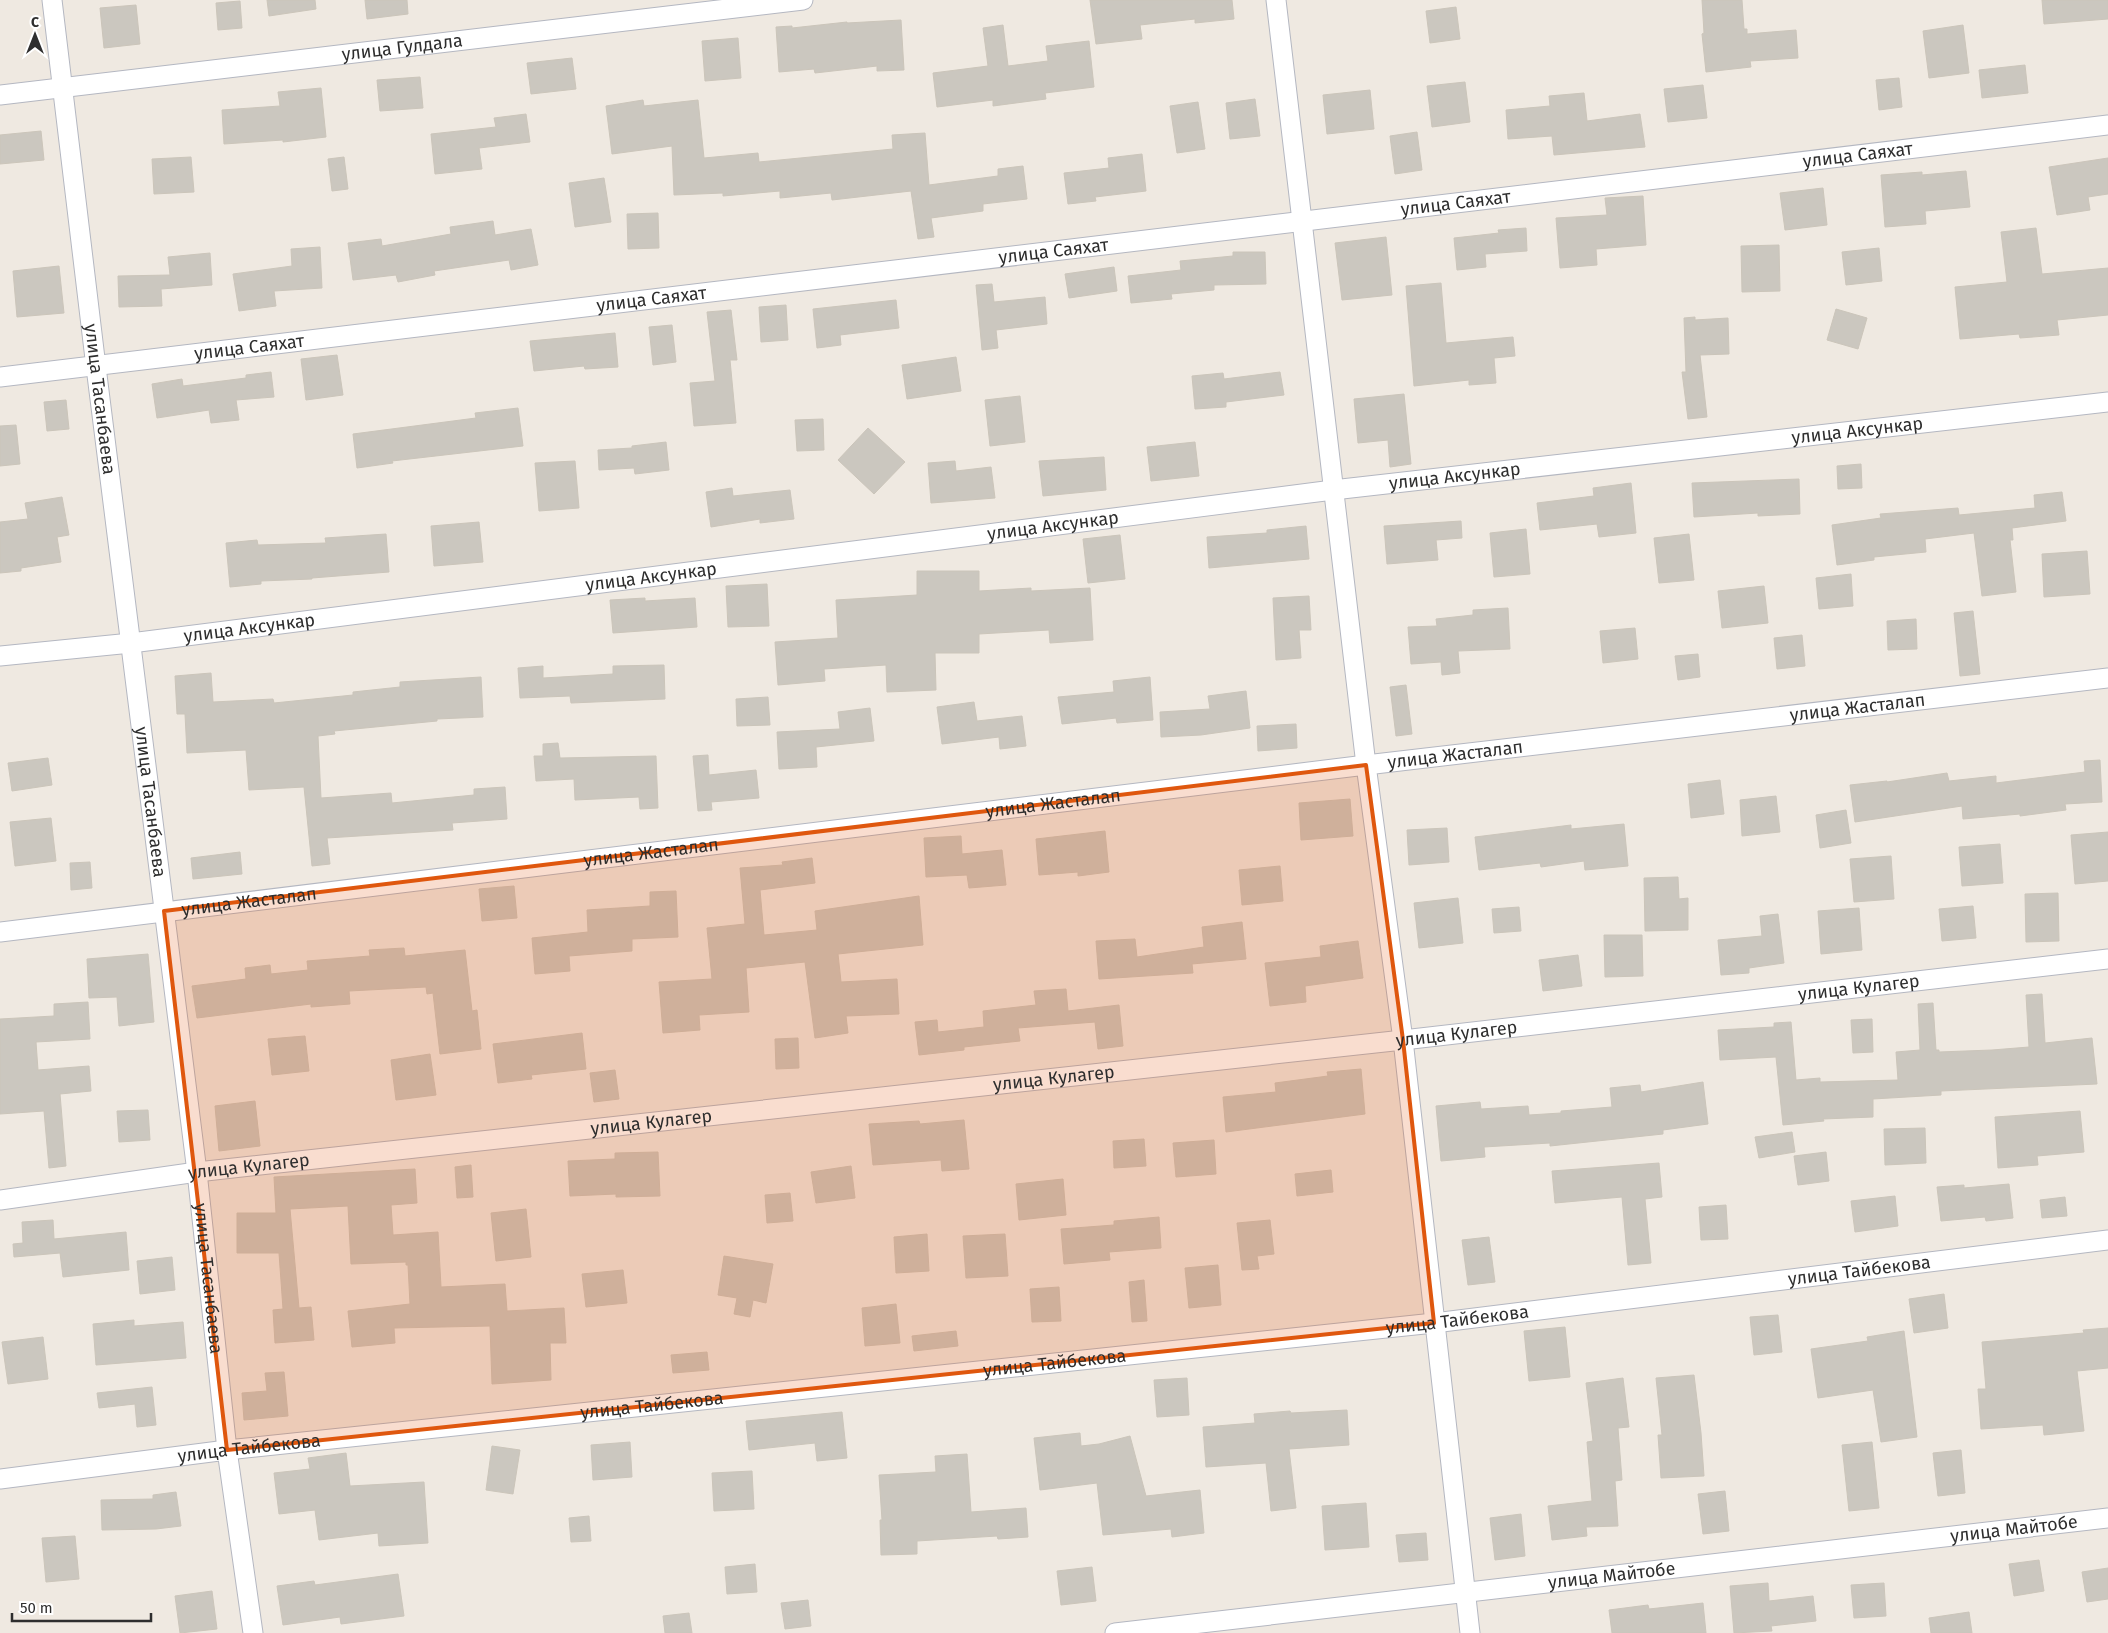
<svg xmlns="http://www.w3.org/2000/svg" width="2108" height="1633" viewBox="0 0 2108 1633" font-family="'Fira Sans',sans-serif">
<rect width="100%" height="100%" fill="#efe9e1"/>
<!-- building -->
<path fill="#cbc7bf" stroke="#cbc5ba" d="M267,0H315L316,9L269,16Z
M365,0H407L408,14L367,19Z
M1090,0H1232L1234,19L1195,23V19L1140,25L1142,39L1096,44Z
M1702,0H1742L1744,29H1747V34L1796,30L1798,58L1750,61L1751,67L1706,72L1702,34L1704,33Z
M2042,0H2108V19L2044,24Z
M240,1L242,28L218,30L216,3Z
M136,5L140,44L104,48L100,8Z
M1456,7L1460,39L1430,43L1426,11Z
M901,20L904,70L877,71V66L815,73L814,69L779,72L776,27L792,26V28L847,22V23Z
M1003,25L1008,66L1048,61L1046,46L1089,41L1094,87L1045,93L1046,99L993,106V100L937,107L933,73L988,66L983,28Z
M1963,25L1969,73L1929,78L1923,31Z
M738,38L741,78L705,81L702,41Z
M572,58L576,89L531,94L527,63Z
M2025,65L2028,93L1982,98L1979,70Z
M420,77L423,108L380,111L377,80Z
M1899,78L1902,107L1879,110L1876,80Z
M1465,82L1470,122L1432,127L1427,86Z
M1703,85L1707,118L1668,122L1664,89Z
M321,88L326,137L283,142V140L224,144L222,110L280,106L278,92Z
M1370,90L1374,129L1327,134L1323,95Z
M1584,93L1587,121L1640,114L1645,147L1554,155L1552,136L1508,139L1506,110L1550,106L1549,96Z
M1255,99L1260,136L1230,139L1226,103Z
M643,100L644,106L698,100L704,158L758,153L759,162L893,149L892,135L925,133L929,185L998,176V169L1023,166L1027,199L983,204V211L931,218L934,237L918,239L911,191L832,200L831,193L780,198V191L723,196V193L674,195L672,146L612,154L606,106Z
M1198,102L1205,149L1177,153L1170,106Z
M526,114L530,142L479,148L482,169L435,174L431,134L496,127L494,118Z
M41,131L44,160L0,164V135Z
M1417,132L1422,170L1395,174L1390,136Z
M1142,154L1146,191L1095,197L1096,201L1068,204L1064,173L1109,168L1108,158Z
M191,157L194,192L154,194L152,159Z
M344,157L348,189L332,191L328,159Z
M2108,158V194L2088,197L2090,210L2057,215L2049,167Z
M1966,171L1970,207L1925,211L1926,224L1885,227L1881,175L1922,172V175Z
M604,178L611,222L575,227L569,183Z
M1823,188L1827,225L1785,230L1780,193Z
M1643,196L1646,245L1596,249L1597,265L1560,268L1556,218L1607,215L1605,198Z
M658,213L659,248L628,249L627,214Z
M493,221L495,235L531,229L538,265L511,270L509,260L434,271L435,275L398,282L396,275L353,280L348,243L381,239L382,246L451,234L450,227Z
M1526,228L1527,251L1485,254L1486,267L1457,270L1454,238L1499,233L1498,230Z
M2036,228L2042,274L2108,268V315L2057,320L2059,335L2020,338L2019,334L1960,339L1955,287L2007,282L2001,232Z
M1386,237L1392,295L1342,300L1335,243Z
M1779,245L1780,291L1742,292L1741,246Z
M320,247L322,288L274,291L276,306L239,311L233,274L292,266L291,249Z
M1879,248L1882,281L1846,285L1842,252Z
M1233,252H1265L1266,284L1214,285V290L1171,294L1172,299L1131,303L1128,276L1181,270L1180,261L1233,256Z
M210,253L212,285L161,289L162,306L119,307L118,276L170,275L168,257Z
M59,266L64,313L17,317L13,271Z
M1114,267L1117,291L1069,298L1065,274Z
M1441,283L1446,343L1513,337L1515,356L1494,358L1496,383L1469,385V380L1414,386L1406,286Z
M992,284L994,302L1045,297L1047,324L996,330L998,348L982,350L976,285Z
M896,300L899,328L840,335L841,345L817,348L813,309Z
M786,305L788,340L761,342L759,307Z
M1836,309L1867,318L1858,349L1827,340Z
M731,310L737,360H730L736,423L694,426L690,383L715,381L707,312Z
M1695,317V320L1728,318L1729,354L1700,355L1707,417L1688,419L1682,372H1686L1684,318Z
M672,325L676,362L653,365L649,327Z
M615,333L618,367L585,369L584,366L534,371L530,341Z
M337,355L343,395L306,400L301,359Z
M956,357L961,391L907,399L902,365Z
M271,372L274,397L236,400L239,420L211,423L209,410L157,418L152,384L182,379L183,386L246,378V375Z
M1280,372L1284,395L1226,402V407L1195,409L1192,376L1223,373L1224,379Z
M1404,394L1411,464L1390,467L1388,440L1358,443L1354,399Z
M1020,396L1025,442L990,446L985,400Z
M66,400L69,429L47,431L44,402Z
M518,408L523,446L392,461L393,463L357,468L353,434L476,418L475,413Z
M823,419L824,450L797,451L795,420Z
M16,425L20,464L0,466V426Z
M868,428L905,462L874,494L838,460Z
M666,442L669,470L635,474L634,468L599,470L598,450L632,448V446Z
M1195,442L1199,476L1151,481L1147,447Z
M1104,457L1106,490L1043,496L1039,461Z
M575,461L579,508L539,511L535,463Z
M955,461L956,471L991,467L995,498L931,503L928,463Z
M1861,464L1862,488L1838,489L1837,466Z
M1799,479L1800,514L1758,516V513L1694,517L1692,483Z
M1631,483L1636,533L1599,537L1597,524L1540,530L1537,503L1594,496L1593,488Z
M732,488L733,496L790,490L794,519L760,523V519L711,527L706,492Z
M2062,492L2066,521L2012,528L2013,540H2010L2016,592L1982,596L1974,533L1925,539L1926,552L1874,557V560L1837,565L1832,525L1881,518L1880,514L1958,508L1959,515L2035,508L2034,495Z
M62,497L69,535L57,537L61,562L21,568V571L0,573V522L28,519L25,503Z
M1461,521L1462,538L1436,540L1438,560L1387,564L1384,526Z
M479,522L483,562L434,566L431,526Z
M1306,526L1309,559L1209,568L1207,537L1267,533V530Z
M1526,529L1530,574L1494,577L1490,533Z
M386,534L389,572L312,578V579L261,581V584L230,587L226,543L257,540L258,545L326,543L325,538Z
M1689,534L1694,580L1659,583L1654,538Z
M1120,535L1125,579L1088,583L1083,539Z
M2087,551L2090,594L2044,597L2042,554Z
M917,571H979V591L1031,588V591L1090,588L1093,640L1050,643L1049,630L979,634V653H935L936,690L887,692L886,665L824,669L825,681L778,685L775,642L838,638L836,600L917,595Z
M1851,574L1853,606L1819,609L1816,578Z
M767,584L769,626L728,627L726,586Z
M1764,586L1768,623L1722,628L1718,591Z
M1309,596L1311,630H1299L1301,658L1276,660L1273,598Z
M645,598V601L695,598L697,627L613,633L610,600Z
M1508,608L1510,649L1458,651L1460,673L1442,675L1441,662L1411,664L1408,627L1437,626L1436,619L1473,615V610Z
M1973,611L1980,674L1960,676L1954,613Z
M1916,619L1917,649L1888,650L1887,621Z
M1635,628L1638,659L1603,663L1600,631Z
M1802,635L1805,666L1777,669L1774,638Z
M1698,654L1700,677L1678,680L1675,656Z
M664,665L665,699L571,703L570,696L520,698L518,668L543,666V678L613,674V666Z
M211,673L213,702L273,699L274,703L353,695V692L400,687V682L481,677L483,717L437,719V721L334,731L335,734L318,736L321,798L391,793L392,803L474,795V789L505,787L507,819L452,823L453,830L327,838L330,864L312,866L304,787L249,790L246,750L187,753L185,714H177L175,676Z
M1150,677L1153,720L1117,723L1116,718L1062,724L1058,697L1114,692L1113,681Z
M1406,685L1412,734L1396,736L1390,687Z
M1246,691L1250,728L1201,735L1161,737L1160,712L1210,709L1208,696Z
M768,697L770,725L737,726L736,699Z
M974,702L977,721L1022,716L1026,746L1000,749L999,737L942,744L937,707Z
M870,708L874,741L816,747L817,767L779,769L777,732L840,729L838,712Z
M1296,724L1297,748L1258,751L1257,726Z
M558,743L560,758L656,756L658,808L640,809L639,797L575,800L574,779L536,781L534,756H543V744Z
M708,755L709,775L756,770L759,798L711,802L712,810L698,811L693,756Z
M48,758L52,785L12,791L8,763Z
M2100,760L2102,802L2065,804L2066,810L2020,816V814L1963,819L1962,806L1855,822L1850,785L1887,781V782L1947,773L1949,781L1996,776V783L2085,772L2084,761Z
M1720,780L1724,814L1691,818L1688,784Z
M1776,796L1780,832L1742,836L1740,800Z
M1350,799L1353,836L1301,840L1299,803Z
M1846,810L1851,843L1820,848L1816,815Z
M51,818L56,861L15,866L10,822Z
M1624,824L1628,866L1585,870L1584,861L1541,867L1540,863L1479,870L1475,837L1571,825V829Z
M1447,828L1449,862L1409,865L1407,830Z
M1105,831L1109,872L1078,876V872L1039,875L1036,839Z
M2108,832V881L2075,884L2071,835Z
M961,836L962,854L1002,850L1006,885L969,888L967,875L926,877L924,838Z
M2000,844L2003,883L1962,886L1959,847Z
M240,852L242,874L193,879L191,858Z
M1891,856L1894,899L1854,902L1850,859Z
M812,858L815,883L760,890L764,935L817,930L815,911L919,896L923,945L838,954L841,982L897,979L899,1014L846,1016L848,1033L815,1038L805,962L746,968L749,1012L699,1015L700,1030L663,1033L659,982L712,979L707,928L745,924L740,868L783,865L782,862Z
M90,862L92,888L71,890L70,863Z
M1280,866L1283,901L1242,905L1239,870Z
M1678,877L1679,899L1688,898V930L1645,931L1644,878Z
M514,886L517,918L482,921L479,889Z
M676,891L678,937L632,939V951L569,956L570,971L535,974L532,938L588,932L587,910L650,906V892Z
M2058,893L2059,941L2026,942L2025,894Z
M1458,898L1463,943L1419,948L1414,903Z
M1973,906L1976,938L1942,941L1939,909Z
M1519,907L1521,931L1494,933L1492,909Z
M1859,908L1862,950L1821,954L1818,911Z
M1778,914L1784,963L1749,968V973L1721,975L1718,940L1762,936L1760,916Z
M1242,922L1246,959L1192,964L1193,973L1099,979L1096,941L1135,939L1137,957L1204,947L1202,927Z
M1604,935H1642L1643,976L1605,977Z
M1358,941L1363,978L1305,986L1306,1002L1270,1006L1265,963L1321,957L1320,946Z
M404,948L405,956L465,950L472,1011L477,1010L481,1049L440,1054L433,993L427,994L426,987L349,991L350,1004L311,1007V1004L197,1018L192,986L246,979L245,968L270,965L271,974L308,970L307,961L370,956L369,950Z
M148,954L154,1022L119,1026L117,997L89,998L87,959Z
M1578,955L1582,986L1543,991L1539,960Z
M1066,989L1068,1011L1119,1005L1123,1046L1098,1049L1095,1022L1018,1028L1020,1041L964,1047V1050L919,1055L915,1022L937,1020L938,1032L984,1027L983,1011L1036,1005L1034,991Z
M2042,994L2045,1043L2092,1038L2097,1084L1941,1091V1095L1873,1099V1117L1823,1119L1824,1121L1783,1125L1776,1057L1720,1060L1718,1030L1774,1027V1023L1791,1022L1796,1080L1820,1078V1082L1898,1080L1896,1052L1920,1050L1918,1004L1933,1003L1936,1050H1939V1052L1992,1050L2029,1047L2026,995Z
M88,1002L90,1039L36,1042L38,1070L89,1066L91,1091L60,1094L66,1166L49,1168L44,1111L0,1114V1019L54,1016V1004Z
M1872,1019L1873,1052L1853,1053L1851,1020Z
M582,1033L586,1069L531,1075L532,1079L498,1083L493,1044Z
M305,1036L309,1071L272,1075L268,1039Z
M798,1038L799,1068L776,1069L775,1039Z
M430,1054L436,1095L396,1100L391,1060Z
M1361,1069L1365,1114L1226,1132L1223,1097L1276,1092L1275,1083L1328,1076L1327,1072Z
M615,1070L619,1099L594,1102L590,1073Z
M1703,1082L1708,1124L1663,1130V1134L1550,1146V1143L1484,1147L1485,1157L1441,1161L1436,1106L1480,1102L1481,1109L1528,1106L1529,1115L1561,1113V1111L1612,1107L1610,1088L1640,1085L1641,1092Z
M255,1101L260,1146L219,1151L215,1106Z
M148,1110L150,1140L119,1142L117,1111Z
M2080,1111L2084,1152L2037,1156L2038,1165L1998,1168L1995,1117Z
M964,1120L969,1169L942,1171L941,1160L873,1165L869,1124L919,1121L920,1124Z
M1925,1128L1926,1163L1885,1165L1884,1129Z
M1792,1132L1795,1152L1759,1158L1755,1137Z
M1144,1139L1146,1166L1114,1168L1113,1141Z
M1214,1140L1216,1174L1176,1177L1173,1143Z
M658,1152L660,1196L616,1197V1194L570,1196L568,1161L615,1159V1153Z
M1826,1152L1829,1181L1798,1185L1794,1156Z
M1659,1163L1662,1197L1645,1199L1651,1263L1628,1265L1622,1197L1555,1203L1552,1171Z
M471,1165L473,1197L457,1198L455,1167Z
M851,1166L855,1198L816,1203L811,1172Z
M415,1169L417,1203L391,1205L393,1235L438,1232L441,1287L505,1284L507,1311L564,1308L566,1343H550L551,1380L492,1384L490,1326L394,1328L395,1343L352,1347L348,1311L410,1304L408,1265H406V1262L351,1264L348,1206L290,1209L299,1308L311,1307L314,1340L275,1343L273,1310L283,1309L279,1253H237V1213H276L274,1177Z
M1331,1170L1333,1192L1297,1196L1295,1174Z
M1063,1179L1066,1215L1019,1220L1016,1184Z
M2009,1184L2013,1218L1986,1221L1985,1217L1941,1221L1937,1187L1964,1185V1188Z
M790,1193L793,1221L767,1223L765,1195Z
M1895,1196L1898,1226L1855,1232L1851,1201Z
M2065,1197L2067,1216L2042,1218L2040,1200Z
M1726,1205L1728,1239L1701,1240L1699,1207Z
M526,1209L531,1257L496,1261L491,1213Z
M1159,1217L1161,1248L1109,1252L1110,1260L1064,1264L1061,1229L1114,1225V1221Z
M53,1220L54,1239L126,1232L129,1270L63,1277L60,1253L14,1257L13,1244L23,1243L22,1222Z
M1270,1220L1274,1254L1257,1256L1259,1269L1242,1270L1237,1223Z
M927,1234L929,1271L896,1273L894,1237Z
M1005,1234L1008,1276L966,1278L963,1236Z
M1489,1237L1495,1282L1468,1285L1462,1240Z
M724,1256L773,1264L766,1303L753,1300L750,1317L734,1314L737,1298L718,1295Z
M172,1257L175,1290L140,1294L137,1261Z
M1218,1265L1221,1305L1189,1308L1185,1268Z
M623,1270L627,1303L586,1307L582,1274Z
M1144,1280L1147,1321L1132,1322L1129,1282Z
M1059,1287L1061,1321L1032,1322L1030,1289Z
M1944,1294L1948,1328L1914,1333L1909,1299Z
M896,1304L900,1343L865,1346L862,1308Z
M1778,1315L1782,1352L1754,1355L1750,1317Z
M134,1320V1326L183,1322L186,1358L96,1365L93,1324Z
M1565,1327L1570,1377L1529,1381L1524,1331Z
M2108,1328V1368L2077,1371L2084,1431L2044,1435L2043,1425L1981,1429L1978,1389H1986L1982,1342L2084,1333L2083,1330Z
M956,1331L958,1346L914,1351L912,1336Z
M1904,1331L1917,1437L1881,1442L1873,1390L1818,1398L1811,1349L1868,1341L1867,1337Z
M43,1337L48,1379L8,1384L2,1342Z
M707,1352L709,1370L673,1373L671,1355Z
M284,1372L288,1416L244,1420L242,1393L267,1391L265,1373Z
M1694,1375L1701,1433L1704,1476L1661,1478L1658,1435H1662L1656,1378Z
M1187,1378L1189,1415L1157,1417L1154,1380Z
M1623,1378L1629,1427L1618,1428L1622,1480L1615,1481L1618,1526L1586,1527L1587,1536L1552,1540L1548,1506L1592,1501L1587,1442L1593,1441L1586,1383Z
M152,1387L156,1425L137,1427L135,1404L99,1408L97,1393Z
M1347,1410L1349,1445L1289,1449L1296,1508L1271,1511L1266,1463L1206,1467L1203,1427L1255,1423L1254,1414L1290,1411L1291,1413Z
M842,1412L847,1458L817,1461L815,1443L749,1450L746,1421Z
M1080,1433L1081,1446L1099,1444L1130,1436L1146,1496L1200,1490L1204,1533L1172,1537L1171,1529L1103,1535L1097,1483L1040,1490L1034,1438Z
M630,1442L632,1477L593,1480L591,1445Z
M1872,1442L1879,1508L1849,1511L1842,1445Z
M492,1446L520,1450L513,1494L486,1490Z
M1961,1450L1965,1493L1938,1496L1933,1453Z
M346,1453L350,1486L424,1482L428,1543L379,1546L378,1533L319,1540L315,1510L279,1514L274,1473L310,1469L308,1458Z
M967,1454L971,1512L1026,1508L1028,1537L998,1539L997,1536L917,1541V1554L881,1555L880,1520H882L879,1475L936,1472L935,1456Z
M752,1471L754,1509L714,1511L712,1473Z
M1725,1491L1729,1531L1703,1534L1698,1494Z
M176,1492L181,1526L156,1529L102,1530L101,1500L153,1499V1495Z
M1366,1503L1369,1547L1325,1550L1322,1506Z
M1521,1514L1525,1556L1495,1560L1490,1518Z
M589,1516L591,1541L571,1542L569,1518Z
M1426,1533L1428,1560L1399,1562L1396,1535Z
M75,1536L79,1579L46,1582L42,1538Z
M2039,1560L2044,1591L2014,1596L2009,1564Z
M755,1564L757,1592L727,1594L725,1567Z
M1092,1567L1096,1601L1061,1605L1057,1571Z
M2108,1568V1599L2087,1602L2082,1572Z
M398,1574L404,1616L341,1624L340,1617L283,1625L277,1586L314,1581L315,1585Z
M1768,1583L1769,1601L1813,1596L1816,1621L1771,1626L1772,1631L1734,1633L1730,1586Z
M1884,1583L1886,1616L1854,1618L1851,1585Z
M212,1591L217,1629L180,1633L175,1596Z
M808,1600L811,1626L785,1629L781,1603Z
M1703,1603L1706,1633H1612L1609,1610L1648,1605L1649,1609Z
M1969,1612L1972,1633H1931L1929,1618Z
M689,1613L692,1633H665L663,1616Z"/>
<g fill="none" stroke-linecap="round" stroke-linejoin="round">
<defs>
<g id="minor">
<path id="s1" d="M52,0L96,367L197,1172L227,1450L253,1633"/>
<path d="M1276,0L1366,765L1403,1040L1470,1633"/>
<path id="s2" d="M0,95L803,0"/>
<path id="s3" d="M0,377L2108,125"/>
<path id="s4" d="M0,656L131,643L1333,490L2108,402"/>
<path id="s5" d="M0,932L1366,765L2108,678"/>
<path id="s6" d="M0,1200L197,1172L1403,1040L2108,959"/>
<path id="s7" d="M0,1479L227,1450L1434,1323L2108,1240"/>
<path id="s8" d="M1115,1633L2108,1518"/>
</g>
</defs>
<!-- minor casing -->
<use href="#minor" stroke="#b4b7c1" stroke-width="21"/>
<!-- minor -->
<use href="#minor" stroke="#fff" stroke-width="19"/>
</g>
<!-- marked area -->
<path fill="#df570e" fill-opacity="0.2" stroke="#df570e" stroke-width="4" stroke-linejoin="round" d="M1366,765L1403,1040L1434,1323L227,1450L164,911Z"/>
<g text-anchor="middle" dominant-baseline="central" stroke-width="5" stroke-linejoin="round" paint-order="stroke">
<!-- street labels -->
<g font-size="18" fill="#2e2e2e" stroke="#fff">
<text stroke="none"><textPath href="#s2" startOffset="405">улица Гулдала</textPath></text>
<text stroke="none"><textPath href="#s3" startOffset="1871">улица Саяхат</textPath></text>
<text stroke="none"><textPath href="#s3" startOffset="1466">улица Саяхат</textPath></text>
<text stroke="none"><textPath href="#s3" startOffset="1061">улица Саяхат</textPath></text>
<text stroke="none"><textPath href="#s3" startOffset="656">улица Саяхат</textPath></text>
<text stroke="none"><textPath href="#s3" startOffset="251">улица Саяхат</textPath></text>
<text stroke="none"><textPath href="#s1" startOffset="402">улица Тасанбаева</textPath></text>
<text stroke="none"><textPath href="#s4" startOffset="1871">улица Аксункар</textPath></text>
<text stroke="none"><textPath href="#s4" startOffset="1466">улица Аксункар</textPath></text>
<text stroke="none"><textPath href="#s4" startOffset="1061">улица Аксункар</textPath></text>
<text stroke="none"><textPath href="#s4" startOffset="656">улица Аксункар</textPath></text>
<text stroke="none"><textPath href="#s4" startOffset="251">улица Аксункар</textPath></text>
<text stroke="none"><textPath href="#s5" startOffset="1871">улица Жасталап</textPath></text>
<text stroke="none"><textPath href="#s5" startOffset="1466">улица Жасталап</textPath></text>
<text stroke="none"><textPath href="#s1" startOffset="808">улица Тасанбаева</textPath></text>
<text stroke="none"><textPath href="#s5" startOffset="1061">улица Жасталап</textPath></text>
<text stroke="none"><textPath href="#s5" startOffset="656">улица Жасталап</textPath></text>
<text stroke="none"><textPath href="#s5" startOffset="251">улица Жасталап</textPath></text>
<text stroke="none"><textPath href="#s6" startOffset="1871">улица Кулагер</textPath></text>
<text stroke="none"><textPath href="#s6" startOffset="1466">улица Кулагер</textPath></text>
<text stroke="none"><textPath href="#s6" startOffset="1061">улица Кулагер</textPath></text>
<text stroke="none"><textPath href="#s6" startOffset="656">улица Кулагер</textPath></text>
<text stroke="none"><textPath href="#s6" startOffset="251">улица Кулагер</textPath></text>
<text stroke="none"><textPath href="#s7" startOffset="1871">улица Тайбекова</textPath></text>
<text stroke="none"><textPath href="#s1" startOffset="1288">улица Тасанбаева</textPath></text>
<text stroke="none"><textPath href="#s7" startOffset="1466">улица Тайбекова</textPath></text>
<text stroke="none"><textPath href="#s7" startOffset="1061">улица Тайбекова</textPath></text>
<text stroke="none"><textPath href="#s7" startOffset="656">улица Тайбекова</textPath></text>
<text stroke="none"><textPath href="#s7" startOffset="251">улица Тайбекова</textPath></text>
<text stroke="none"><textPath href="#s8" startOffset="905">улица Майтобе</textPath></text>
<text stroke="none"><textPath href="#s8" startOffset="500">улица Майтобе</textPath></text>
</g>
</g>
<!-- north arrow -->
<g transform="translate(35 35)" stroke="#ffffff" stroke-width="4" paint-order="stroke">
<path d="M0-4L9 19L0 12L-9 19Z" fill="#2e2e2e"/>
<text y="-8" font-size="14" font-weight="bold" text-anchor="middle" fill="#2e2e2e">С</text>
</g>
<!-- scale -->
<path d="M12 1613v8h139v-8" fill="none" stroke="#2e2e2e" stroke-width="2.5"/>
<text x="20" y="1613" font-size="15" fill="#2e2e2e" stroke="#ffffff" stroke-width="4" paint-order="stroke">50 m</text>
</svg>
